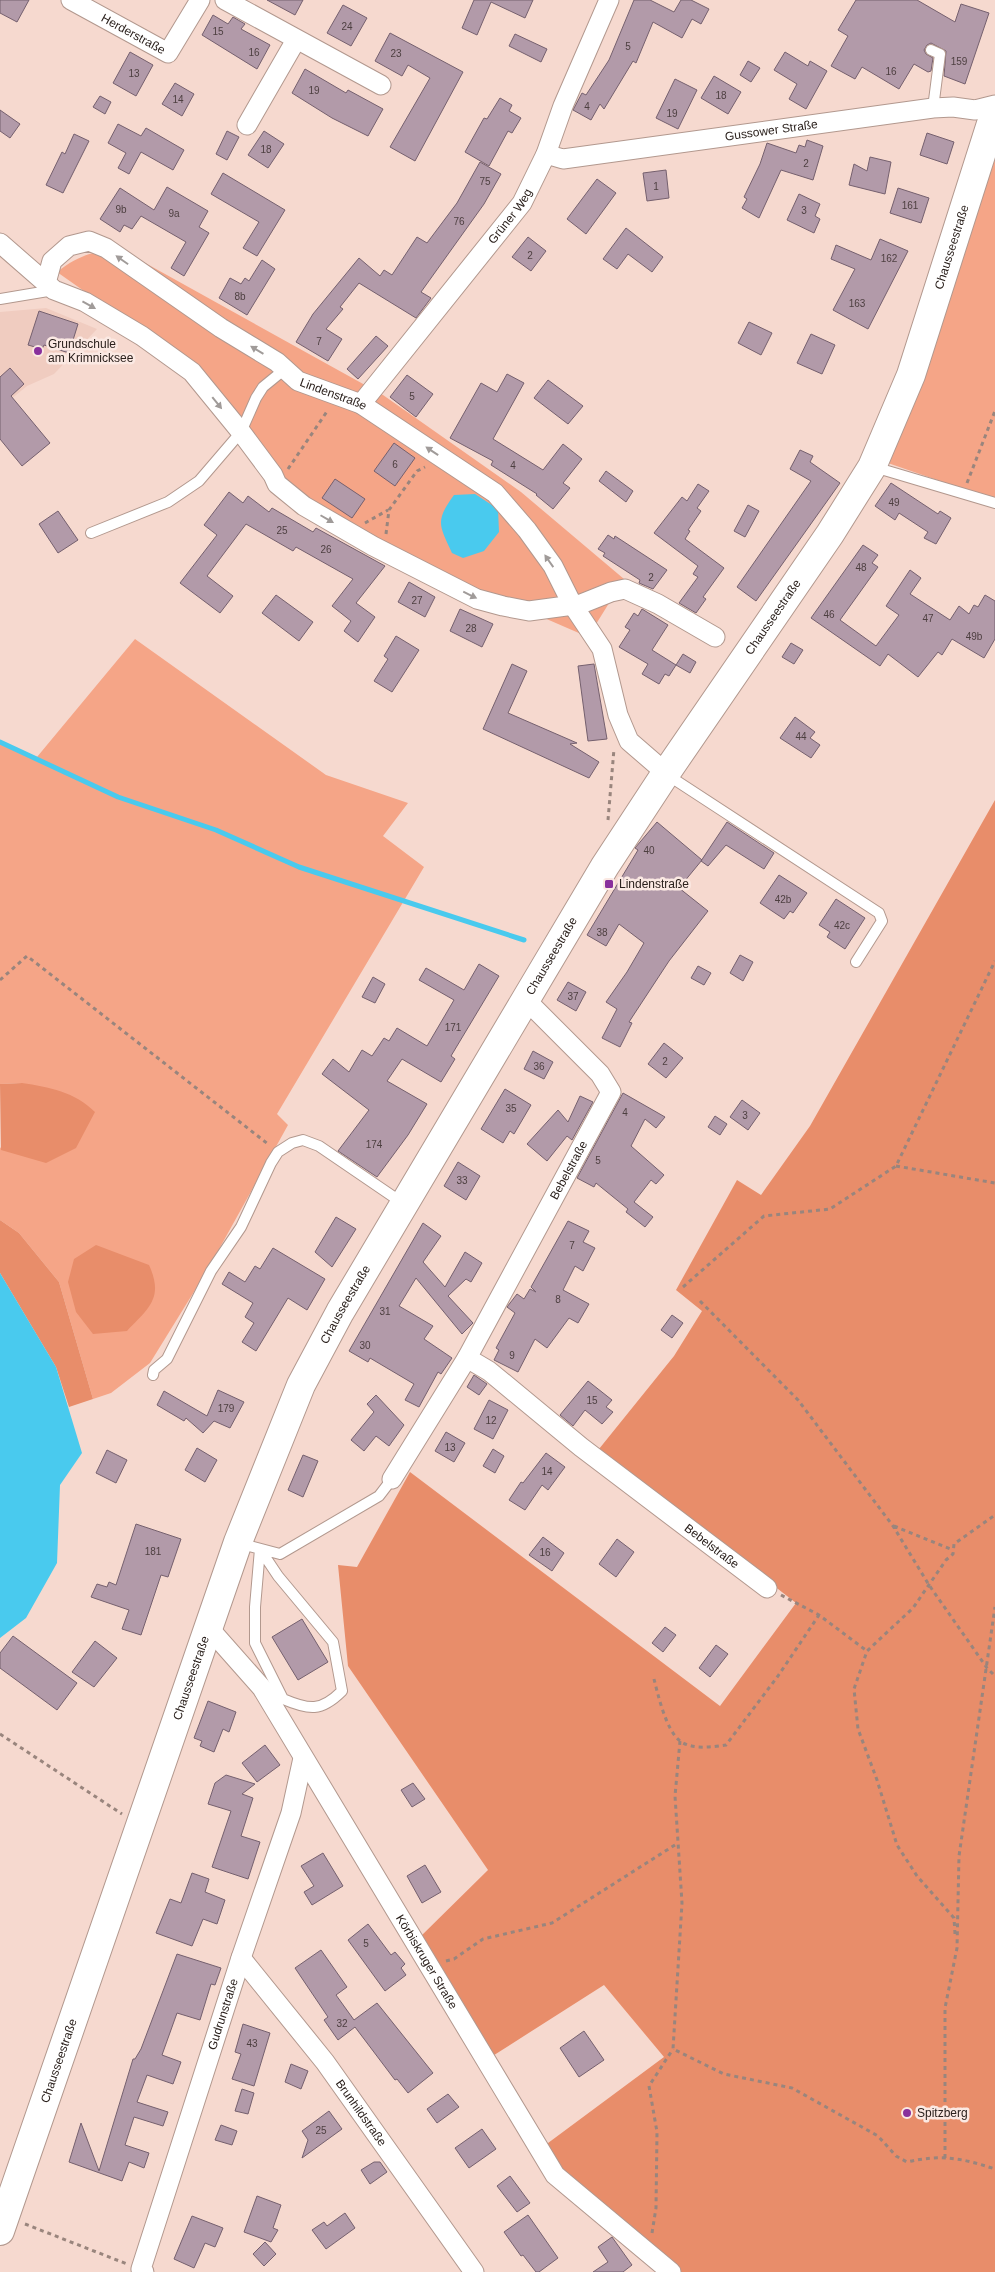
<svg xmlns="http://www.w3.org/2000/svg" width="995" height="2272" viewBox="0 0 995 2272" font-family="Helvetica,sans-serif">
<rect width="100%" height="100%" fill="#f6d9cf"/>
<!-- built -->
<path fill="#f0ccc0" d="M46,308L97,329L54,374L27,386L0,408V312Z"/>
<!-- green -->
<path fill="#f5a587" d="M995,142V500L885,462Z
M120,249L383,395L521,492L624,579L588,637L489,594L472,590L287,489L196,370L57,272C79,255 94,251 120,249Z
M135,639L326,775L408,803L383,836L424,867L277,1114L288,1125L208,1269L150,1363L111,1393L93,1399L59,1282L19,1233L0,1220V1147L2,1150L22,1083L0,1084V741L37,757Z"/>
<!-- forest -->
<path fill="#e88d6a" d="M995,800V2272H680L559,2170L544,2146L664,2057L604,1985L491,2057L419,1938L488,1870L348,1666L338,1565L357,1567L410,1472L720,1706L796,1603L599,1449L674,1356L702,1311L676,1290L737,1180L761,1195L810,1126Z
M22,1083C49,1087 75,1092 95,1112L76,1148L46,1163L1,1150L0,1084Z
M0,1220L19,1233L59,1282L93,1399L69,1407L56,1367L0,1273Z
M96,1245L149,1265C164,1298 149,1308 127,1331L93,1334L76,1312L68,1282L74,1259Z"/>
<!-- water -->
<path fill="#49caee" d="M475,494L498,509L499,532L484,551L463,558L452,553C439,525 435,521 454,495Z
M0,1273L56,1367L82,1453L60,1485L57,1563L26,1618L0,1638Z"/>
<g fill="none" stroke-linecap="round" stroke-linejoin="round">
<!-- stream -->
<path stroke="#49caee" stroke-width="5" d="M0,742L118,797L216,830L299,867L524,940"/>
</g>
<!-- building -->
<path fill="#b29aa9" stroke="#75606e" d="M0,0H29L17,22L0,13Z
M267,0H303L295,15Z
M474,0H533L525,18L491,2L477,35L462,28Z
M634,0H650L674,12L681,0H691L709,9L701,24L692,19L682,38L653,22L636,63L633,61L604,109L600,104L591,120L573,110L582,93L586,95L609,60Z
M856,0H917L955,22L961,4L989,13L965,84L944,76L946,51L931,43L927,45L924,50L926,54L933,58L931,71L928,72L914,64L899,89L862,67L855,79L831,66L848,36L838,30Z
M343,5L367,18L351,46L327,33Z
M213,15L228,24L233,17L245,24L241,29L270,45L257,69L202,35Z
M390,33L463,72L415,161L390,147L430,78L408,65L402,76L375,61Z
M515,34L547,49L541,62L509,46Z
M130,52L153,65L136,96L113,83Z
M785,52L808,66L810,61L827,71L806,109L789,99L797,84L774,70Z
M748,61L760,68L751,82L740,75Z
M305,69L346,93L348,90L383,109L368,136L332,118L292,93Z
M714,76L741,92L728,114L701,98Z
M675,79L697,90L678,129L656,118Z
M175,83L194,94L182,116L162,104Z
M100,96L111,102L105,114L93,107Z
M500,98L512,105L509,111L521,118L512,133L508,131L489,166L465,152L484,118L487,119Z
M0,110L20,124L10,138L0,131Z
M118,124L141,136L146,128L184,150L173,170L141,152L129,174L118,168L126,153L108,143Z
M227,131L239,137L227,160L216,154Z
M264,131L284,144L268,168L248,155Z
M927,133L954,142L947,164L920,155Z
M74,134L89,141L63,193L46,185L62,152L65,154Z
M807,140L823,146L813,180L781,170L759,218L742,208L747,199L744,197L760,164L767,143L796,153L799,145L805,147Z
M870,157L891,162L885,194L849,185L854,164L867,171Z
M480,162L501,174L484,204L421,292L431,298L416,318L359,283L340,307L343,309L326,329L342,339L328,361L296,342L313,314L359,258L380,276L384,270L392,275L417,237L427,243L457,203Z
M666,170L669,198L647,201L643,173Z
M223,173L285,210L257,256L243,248L259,222L211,194Z
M597,179L616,193L586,234L567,219Z
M167,187L208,211L199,227L209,233L184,276L171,268L186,242L141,216L132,229L124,225L120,232L100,219L120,188L154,210Z
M898,188L929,198L921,223L890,213Z
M799,194L820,204L815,216L820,219L814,233L787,220Z
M626,228L663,257L652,272L628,254L617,269L603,259Z
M528,237L546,251L531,271L512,257Z
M880,239L908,251L868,329L833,310L855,269L831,259L836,245L871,260Z
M262,260L275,269L247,315L219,298L230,278L241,284L245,278L249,281Z
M39,311L78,324L69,353L44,345L42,349L28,345Z
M749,322L772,333L761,355L738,343Z
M811,334L835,345L822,374L797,363Z
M376,336L388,346L358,379L347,369Z
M10,368L24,384L11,396L50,443L22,466L0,439V377Z
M507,374L524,383L493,439L543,470L563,444L582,459L563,483L570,488L553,509L536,495L537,494L491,465L493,461L450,438L481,383L497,392Z
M407,375L433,394L416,417L390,397Z
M548,380L583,406L568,424L534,398Z
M394,443L415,458L395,486L374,471Z
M800,450L813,456L810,462L840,483L756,601L737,587L811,481L790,469Z
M606,471L633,491L626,502L599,481Z
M335,479L365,499L352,518L322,498Z
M891,483L938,514L940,511L951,518L936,544L924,538L928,532L899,513L895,520L875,506Z
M698,484L709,491L697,508L701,511L688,530L690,531L685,539L724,568L703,597L706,599L696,613L679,603L698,577L693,574L698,566L654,533L682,497L687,501Z
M229,492L243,503L248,496L269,512L272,508L313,532L316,528L385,566L356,603L375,617L358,642L344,631L351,621L332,606L353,579L296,547L293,551L246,524L207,576L233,596L220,613L180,583L217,535L204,525Z
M748,505L759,511L745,537L734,531Z
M58,511L78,540L58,553L39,524Z
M608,535L614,539L615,536L667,570L653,589L639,583L640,580L603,556L605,553L598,549Z
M863,545L878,555L872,563L878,567L840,620L876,646L899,615L886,606L910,570L921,578L910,594L950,620L959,606L969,614L974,605L978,607L985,595L995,601V639L984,658L952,639L942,655L938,652L918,677L888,654L880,666L811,618Z
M409,582L435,597L425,617L398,602Z
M276,595L313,622L299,641L262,613Z
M460,609L493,624L482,647L450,631Z
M642,609L668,625L652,650L676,665L669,676L665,674L659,684L642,674L648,664L619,647L630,630L625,627L634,613L638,616Z
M396,636L419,650L392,692L374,681L388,659L384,656Z
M791,643L803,650L794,664L782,657Z
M683,654L696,662L690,673L676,665Z
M512,664L527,671L508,713L577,743L570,744L599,762L589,778L483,729Z
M594,664L607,739L588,741L578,666Z
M795,717L815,732L810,738L820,745L811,758L780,738Z
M657,822L702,860L679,888L708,911L669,961L629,1022L632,1023L620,1047L602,1038L617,1009L606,1002L627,972L644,943L619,924L606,946L587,935L638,850L635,848Z
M727,822L774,853L764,869L726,845L708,866L701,861Z
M779,875L807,893L793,913L790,911L784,919L760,903Z
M836,899L865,918L845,949L827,937L830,932L819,925Z
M740,955L753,962L743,981L730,973Z
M479,964L499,976L451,1056L455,1059L441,1082L402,1059L387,1081L427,1104L408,1135L377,1177L338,1151L369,1110L322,1074L333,1059L349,1072L362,1050L372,1056L384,1038L389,1041L397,1028L427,1046L454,1000L419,980L426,968L464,990Z
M698,966L711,973L704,985L691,978Z
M373,977L385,984L375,1003L362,997Z
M568,982L586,992L576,1011L557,1000Z
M664,1043L683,1058L666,1078L648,1064Z
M533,1051L553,1062L544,1079L524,1069Z
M505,1089L531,1105L514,1134L510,1131L503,1143L481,1129Z
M623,1093L665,1117L656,1128L645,1119L631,1146L664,1175L656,1184L651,1180L634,1202L653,1217L645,1227L626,1212L628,1209L596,1183L594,1187L577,1178Z
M580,1096L593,1102L572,1140L567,1136L547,1161L527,1144L558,1110L568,1122Z
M742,1100L760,1113L748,1130L730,1117Z
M715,1116L727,1124L720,1135L708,1127Z
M458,1162L480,1176L466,1200L444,1186Z
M336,1217L356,1229L332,1267L315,1252Z
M568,1221L589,1231L583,1242L595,1248L583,1271L575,1266L563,1290L589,1304L578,1323L569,1318L547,1348L535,1339L518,1372L494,1360L499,1350L496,1348L515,1313L507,1307L517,1294L524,1299L530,1289L536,1292L531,1287Z
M423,1223L441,1236L423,1262L445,1287L465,1252L482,1263L471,1282L466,1279L448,1296L473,1323L462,1334L416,1278L399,1306L433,1326L424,1339L452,1358L441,1374L438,1372L419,1407L405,1400L414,1384L370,1358L368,1362L349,1351Z
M273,1248L325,1279L307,1310L288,1298L256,1351L242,1342L254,1323L245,1317L253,1303L222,1284L229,1272L245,1282L255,1266L260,1269Z
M672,1315L683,1323L672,1338L661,1330Z
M474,1375L487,1384L479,1395L467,1387Z
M588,1381L612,1400L606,1407L613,1412L602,1424L585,1410L573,1426L560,1415Z
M218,1390L244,1402L230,1428L214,1421L203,1433L186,1418L184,1421L157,1405L164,1391L207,1416Z
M376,1395L404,1425L389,1446L376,1436L364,1451L351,1440L374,1412L367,1404Z
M489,1400L508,1410L493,1439L474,1429Z
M446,1432L465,1443L454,1462L435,1451Z
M197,1448L217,1460L205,1482L185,1470Z
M493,1449L504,1456L495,1473L483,1466Z
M107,1450L127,1460L116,1483L96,1473Z
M546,1453L565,1467L548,1490L542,1485L525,1510L509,1500L521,1482L523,1483Z
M303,1455L318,1461L303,1497L288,1490Z
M136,1524L181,1539L168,1577L161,1575L141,1635L122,1629L129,1610L91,1597L97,1584L107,1587L109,1582L116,1585Z
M543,1537L564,1553L552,1571L529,1555Z
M617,1539L634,1552L616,1577L599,1564Z
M302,1619L328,1662L298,1680L272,1637Z
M665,1627L676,1635L663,1652L652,1643Z
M13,1636L77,1683L57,1710L0,1668V1653Z
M95,1641L117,1658L94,1687L72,1672Z
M716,1645L728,1654L710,1677L699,1668Z
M208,1701L236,1712L229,1732L223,1729L214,1752L200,1746L202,1741L194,1738Z
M265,1745L280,1765L257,1782L242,1763Z
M226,1775L255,1784L242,1794L253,1798L241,1836L260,1842L248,1879L212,1867L231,1811L208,1804L215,1783Z
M413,1783L425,1799L412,1807L401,1790Z
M323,1853L343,1886L312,1905L304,1892L314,1886L301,1866Z
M425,1865L441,1892L422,1903L407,1876Z
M192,1873L209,1879L205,1892L225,1900L217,1924L203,1919L192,1946L156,1933L170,1899L181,1903Z
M368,1924L391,1955L395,1952L405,1964L401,1968L406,1975L385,1991L348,1940Z
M321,1950L347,1987L336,1995L354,2020L377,2003L433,2073L408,2093L397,2079L395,2080L355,2027L338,2040L324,2020L328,2017L295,1968Z
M177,1954L221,1968L215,1985L211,1984L200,2020L177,2013L162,2055L181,2062L173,2084L147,2075L137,2102L168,2112L163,2126L134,2117L125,2145L149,2153L144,2168L129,2162L122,2181L69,2162L81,2123L99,2171L133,2059H135L141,2049Z
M243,2024L270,2033L254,2086L232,2079L241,2054L235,2052Z
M584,2031L604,2060L579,2077L560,2048Z
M291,2064L308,2071L301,2089L285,2082Z
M242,2089L254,2093L248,2114L235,2111Z
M448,2094L459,2107L437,2123L427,2109Z
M329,2111L342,2129L302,2158L308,2140L302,2131Z
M221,2125L237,2131L232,2145L215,2140Z
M482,2129L496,2149L469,2168L455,2148Z
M374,2162H380L387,2172L370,2184L361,2170Z
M510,2176L530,2203L517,2212L497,2186Z
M257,2196L281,2205L273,2228L278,2230L271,2242L244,2232Z
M345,2213L355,2228L326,2249L312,2230L324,2222L327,2226Z
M528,2215L558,2258L539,2272H536L523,2255L521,2256L504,2232Z
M192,2216L223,2228L215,2247L205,2243L194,2268L174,2259Z
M612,2237L632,2265L623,2272H593L608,2262L598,2247Z
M265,2242L276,2254L264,2266L253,2254Z"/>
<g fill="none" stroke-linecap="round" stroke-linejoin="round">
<defs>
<path id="lane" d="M931,50L940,54L933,108
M0,299L54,290
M874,467L995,503
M91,533L168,502L199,481L241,432L256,398L263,387L285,369
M666,774L879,913L882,921L856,962
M153,1375L154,1370L167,1359L211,1271L241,1227L271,1163L278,1152L292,1143L303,1140L319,1146L404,1204
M238,1543L280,1554L379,1496L392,1479
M260,1549L278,1576L333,1642L342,1691C321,1712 309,1710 283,1699L255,1643V1607Z"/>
<g id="street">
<path id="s1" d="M71,0L168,53L200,0"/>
<path d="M225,0L381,85"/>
<path d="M247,125L296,40"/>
<path id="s2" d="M546,154L563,159L933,108L953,107L975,110L995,105"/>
<path d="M0,243L54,290L85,302L142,336L192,372L241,432L273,475L277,484L304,506L373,546L477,599L503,606L529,611L581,604L611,592L625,589L658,604L715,637"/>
<path id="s3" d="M46,283L52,261L69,246L89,241L106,248L221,328L277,362L298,381L361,404L495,493L527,530L553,566L572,604L602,649L618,715L629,741L666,773"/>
<path id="s4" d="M361,404L522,203L546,154L563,106L609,0"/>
<path id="s5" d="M467,1358L489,1371L581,1447L767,1588"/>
<path id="s6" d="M392,1479L467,1358L611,1092L600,1074L527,1001"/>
<path id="s7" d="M208,1627L262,1688L555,2175L671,2272"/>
<path id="s8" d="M241,1958L325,2062L474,2272"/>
<path id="s9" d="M144,2272L141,2269L241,1958L291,1813L303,1758"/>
</g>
<g id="secondary">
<path id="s10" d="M0,2231L238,1542L301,1385L340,1312L605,866L666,773L830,534L872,467L911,375L995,111"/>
</g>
</defs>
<!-- lane casing -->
<use href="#lane" stroke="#b2988e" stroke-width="12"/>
<!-- street casing -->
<use href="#street" stroke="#b2988e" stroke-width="21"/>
<!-- secondary casing -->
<use href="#secondary" stroke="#b2988e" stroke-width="30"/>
<!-- path -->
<path stroke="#99857d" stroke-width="3" stroke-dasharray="4 4" stroke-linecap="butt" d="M288,469L328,410
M967,483L995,411
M365,523L388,510
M386,534L389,510L417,471L425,467
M608,820L614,749
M0,980L27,956L268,1144
M896,1166L995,1183
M683,1287L764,1216L830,1209L896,1166L995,961
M700,1301L798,1400L893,1526L929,1585L987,1668L995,1676
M894,1526L953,1550
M781,1595L819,1615L867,1651
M654,1679C658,1695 666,1730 680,1741C692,1750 712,1747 726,1745L778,1676L819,1615
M0,1734L122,1814
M680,1741L675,1796L682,1903L673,2049L724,2074L792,2088L878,2136L896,2156L907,2162C942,2154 961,2158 995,2169
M955,1934L954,1918L917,1876L897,1845L877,1780L858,1729L854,1689L867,1651L913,1608L946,1560L953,1554L954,1544L995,1515
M446,1961L454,1959L483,1939L552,1923L678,1843
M945,2158V2008L957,1948L959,1856L995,1607
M25,2224L127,2264
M652,2233L656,2208L657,2132L649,2086L673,2049"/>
<!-- lane -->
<use href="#lane" stroke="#fff" stroke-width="10"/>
<!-- street -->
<use href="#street" stroke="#fff" stroke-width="19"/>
<!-- secondary -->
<use href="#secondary" stroke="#fff" stroke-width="28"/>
</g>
<!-- one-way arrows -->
<defs><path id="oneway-solid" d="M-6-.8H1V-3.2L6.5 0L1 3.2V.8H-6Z" transform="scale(1.25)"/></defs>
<g fill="#a09b99">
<use href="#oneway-solid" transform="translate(122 260) rotate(-145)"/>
<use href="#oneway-solid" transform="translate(89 305) rotate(29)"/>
<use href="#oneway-solid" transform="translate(257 350) rotate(-149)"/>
<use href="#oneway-solid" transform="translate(217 403) rotate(51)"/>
<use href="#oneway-solid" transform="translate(432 451) rotate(-146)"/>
<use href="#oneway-solid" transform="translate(327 519) rotate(30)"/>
<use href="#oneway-solid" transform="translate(549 561) rotate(-125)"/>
<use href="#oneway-solid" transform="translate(470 595) rotate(26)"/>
</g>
<!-- markers -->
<g fill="#89309c" stroke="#fbe9e3" stroke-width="2">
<circle cx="38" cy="351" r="5"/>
<rect x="604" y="879" width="10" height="10" rx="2.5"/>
<circle cx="907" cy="2113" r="5"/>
</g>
<g text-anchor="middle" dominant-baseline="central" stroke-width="5" stroke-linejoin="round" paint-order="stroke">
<!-- number labels -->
<g font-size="10" fill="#4d3f40">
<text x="347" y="26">24</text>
<text x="218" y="31">15</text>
<text x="628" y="46">5</text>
<text x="254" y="52">16</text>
<text x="396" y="53">23</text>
<text x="959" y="61">159</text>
<text x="891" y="71">16</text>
<text x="134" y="73">13</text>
<text x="314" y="90">19</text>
<text x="721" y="95">18</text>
<text x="178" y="99">14</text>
<text x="587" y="106">4</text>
<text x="672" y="113">19</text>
<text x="266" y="149">18</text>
<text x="806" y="163">2</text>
<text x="485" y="181">75</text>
<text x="656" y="186">1</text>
<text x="910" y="205">161</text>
<text x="121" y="209">9b</text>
<text x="804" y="210">3</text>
<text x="174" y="213">9a</text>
<text x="459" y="221">76</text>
<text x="530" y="255">2</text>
<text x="889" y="258">162</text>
<text x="240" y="296">8b</text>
<text x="857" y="303">163</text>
<text x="319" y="341">7</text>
<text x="412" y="396">5</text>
<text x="395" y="464">6</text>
<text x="513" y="465">4</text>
<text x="894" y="502">49</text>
<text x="282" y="530">25</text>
<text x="326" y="549">26</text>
<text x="861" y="567">48</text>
<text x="651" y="577">2</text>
<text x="417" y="600">27</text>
<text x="829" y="614">46</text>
<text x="928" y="618">47</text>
<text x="471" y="628">28</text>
<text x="974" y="636">49b</text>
<text x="801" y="736">44</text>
<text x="649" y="850">40</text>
<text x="783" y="899">42b</text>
<text x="842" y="925">42c</text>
<text x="602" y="932">38</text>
<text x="573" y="996">37</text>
<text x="453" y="1027">171</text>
<text x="665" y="1061">2</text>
<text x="539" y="1066">36</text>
<text x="511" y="1108">35</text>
<text x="625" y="1112">4</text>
<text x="745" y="1115">3</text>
<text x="374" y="1144">174</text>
<text x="598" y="1160">5</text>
<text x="462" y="1180">33</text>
<text x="572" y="1245">7</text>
<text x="558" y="1299">8</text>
<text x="385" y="1311">31</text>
<text x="365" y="1345">30</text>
<text x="512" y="1355">9</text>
<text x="592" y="1400">15</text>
<text x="226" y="1408">179</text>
<text x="491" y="1420">12</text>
<text x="450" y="1447">13</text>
<text x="547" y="1471">14</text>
<text x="153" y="1551">181</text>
<text x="545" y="1552">16</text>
<text x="366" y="1943">5</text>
<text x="342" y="2023">32</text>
<text x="252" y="2043">43</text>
<text x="321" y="2130">25</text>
</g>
<!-- street labels -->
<g font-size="12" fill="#2b211d" stroke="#fbe9e3">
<text stroke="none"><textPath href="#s1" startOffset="71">Herderstraße</textPath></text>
<text stroke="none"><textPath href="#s2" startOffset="228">Gussower Straße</textPath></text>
<text stroke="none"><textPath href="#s4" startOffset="240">Grüner Weg</textPath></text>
<text stroke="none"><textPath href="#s10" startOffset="2214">Chausseestraße</textPath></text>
<text stroke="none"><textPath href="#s3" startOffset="356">Lindenstraße</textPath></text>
<text stroke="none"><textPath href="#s10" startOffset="1800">Chausseestraße</textPath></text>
<text stroke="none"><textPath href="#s10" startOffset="1395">Chausseestraße</textPath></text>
<text stroke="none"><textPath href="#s6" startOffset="356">Bebelstraße</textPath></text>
<text stroke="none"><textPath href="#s10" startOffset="990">Chausseestraße</textPath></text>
<text stroke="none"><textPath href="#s5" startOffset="309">Bebelstraße</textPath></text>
<text stroke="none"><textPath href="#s10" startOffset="585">Chausseestraße</textPath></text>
<text stroke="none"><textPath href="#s7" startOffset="401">Körbiskruger Straße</textPath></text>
<text stroke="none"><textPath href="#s9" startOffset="272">Gudrunstraße</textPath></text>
<text stroke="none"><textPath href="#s10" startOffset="180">Chausseestraße</textPath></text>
<text stroke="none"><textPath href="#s8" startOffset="196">Brunhildstraße</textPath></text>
</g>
<!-- poi labels -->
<g font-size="12" fill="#2b211d" stroke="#fbe9e3" text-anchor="start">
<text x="48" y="344">Grundschule<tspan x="48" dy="14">am Krimnicksee</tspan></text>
<text x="619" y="884">Lindenstraße</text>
<text x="917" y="2113">Spitzberg</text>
</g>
</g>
</svg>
